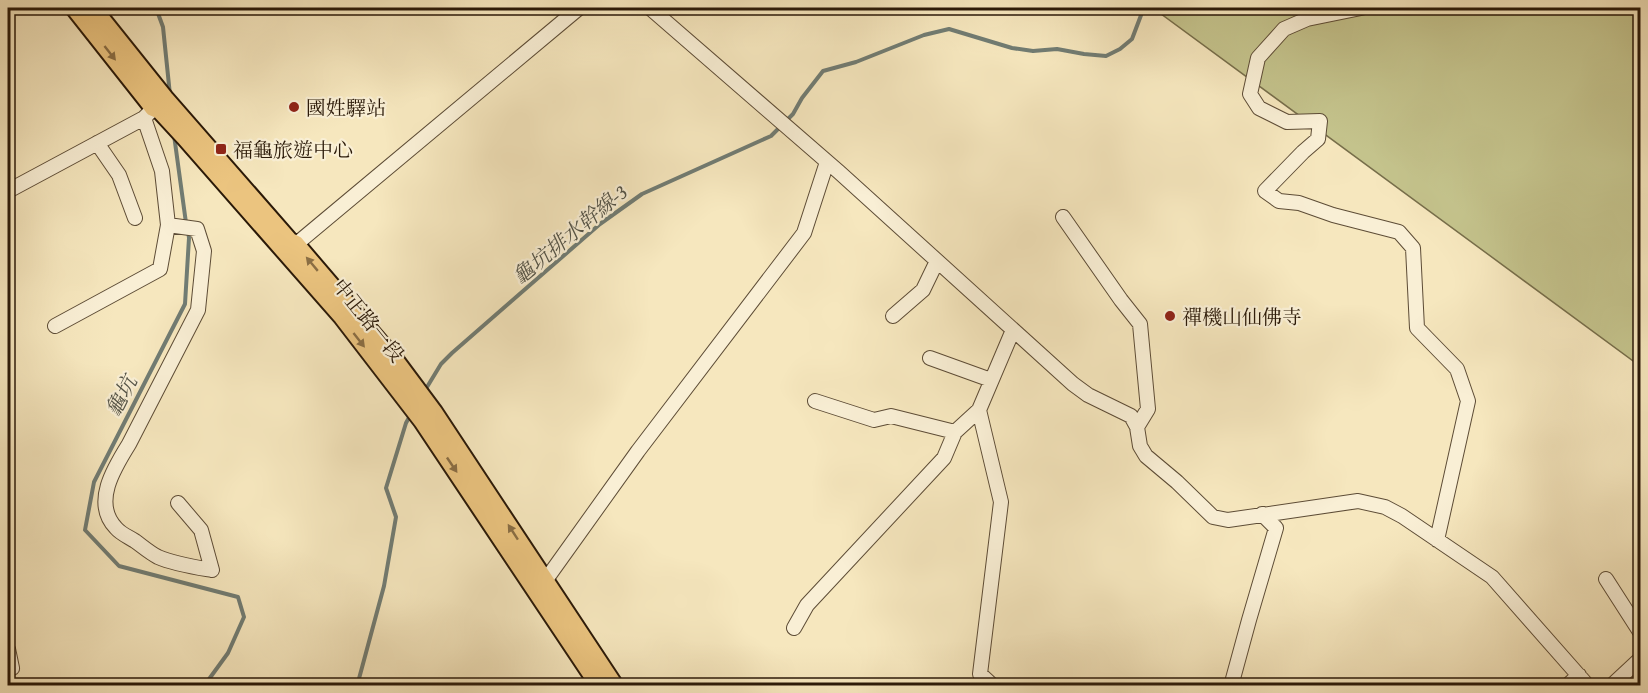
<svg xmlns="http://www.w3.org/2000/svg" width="1648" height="693" viewBox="0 0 1648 693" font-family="'Gentium Book Plus','Noto Serif TC',serif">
<rect width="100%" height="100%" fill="#f6e7be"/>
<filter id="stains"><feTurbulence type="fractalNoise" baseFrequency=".00333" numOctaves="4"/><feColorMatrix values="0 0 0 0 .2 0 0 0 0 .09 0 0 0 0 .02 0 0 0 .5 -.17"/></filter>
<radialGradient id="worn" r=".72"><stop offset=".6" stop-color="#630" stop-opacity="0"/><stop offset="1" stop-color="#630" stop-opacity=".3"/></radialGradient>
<!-- green -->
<path fill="#c4c38c" stroke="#776e4a" stroke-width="1.5" d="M1153,8H1640V366Z"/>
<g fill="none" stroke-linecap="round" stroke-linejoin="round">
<!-- stream -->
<path stroke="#717c73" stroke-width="4" d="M156,8L163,27L170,95
M786,121L793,114L802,98L823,71L856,62L924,35L949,29L1012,48L1033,51L1057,49L1084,54L1106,56L1120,49L1132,39L1143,10L1150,8
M174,135L186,223
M188,230L189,238L185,304L94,482L85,530L119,566L238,597L244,617L228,653L204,686
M424,392L441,364L452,353L600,224L642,194L771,136L781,126
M357,686L384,586L396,517L386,488L406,423L411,414"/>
<defs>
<path id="minor" d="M650,8L839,172L1073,384L1088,395L1131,416L1137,427L1140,446L1146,456L1177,482L1213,517L1228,520L1358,501L1385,507L1402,516L1492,577L1588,686
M1361,8L1307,19L1284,29L1258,58L1250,94L1259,108L1287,122L1320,121L1318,139L1303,152L1265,191L1279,201L1299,203L1333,215L1399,232L1413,248L1417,328L1457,369L1468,401L1437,540
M97,143L119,175L135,218
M8,191L144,118L150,112
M1063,217L1121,300L1140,324L1148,409L1137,427
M168,225L197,229L204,251L198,310L129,444C114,468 92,503 116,528C121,534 129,537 135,541C142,546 150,553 158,557C174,564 194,567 212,570L201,530L178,503
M288,251L579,8
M893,316L923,290L937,261
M55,326L160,269L168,225L162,171L144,118
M930,358L991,380
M815,401L874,420L891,416L955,432
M1606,579L1640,632
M539,585L545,581L638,451L804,233L827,162
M794,628L807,605L944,458L955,432L979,410
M8,649L12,668L8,670
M993,686L980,674L1001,502L979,410L1013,330
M1231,686L1249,620L1276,528L1262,514
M1567,686L1579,675
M1611,686L1640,659"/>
<path id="major" d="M74,8L153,108L160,111L184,137L342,317L422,421L599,686
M93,8L165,98L290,241L296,244L396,361L434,412L615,686"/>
</defs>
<!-- minor casing -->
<use href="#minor" stroke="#5d4c36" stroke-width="16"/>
<!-- major casing -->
<use href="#major" stroke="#2a1908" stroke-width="20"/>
<!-- minor -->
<use href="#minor" stroke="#f9efd5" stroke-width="14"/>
<!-- major -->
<use href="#major" stroke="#ebc47f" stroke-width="16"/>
</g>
<!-- one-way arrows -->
<defs><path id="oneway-solid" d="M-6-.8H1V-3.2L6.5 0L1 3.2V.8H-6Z" transform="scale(1.5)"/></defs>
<g fill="#8a6e44">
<use href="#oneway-solid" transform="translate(110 53) rotate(52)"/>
<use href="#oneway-solid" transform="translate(312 264) rotate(-130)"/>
<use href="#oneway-solid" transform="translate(359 340) rotate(52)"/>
<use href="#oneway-solid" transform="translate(452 465) rotate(56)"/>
<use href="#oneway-solid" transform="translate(513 532) rotate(-123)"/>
</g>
<!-- markers -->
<g fill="#8f2418" stroke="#f9efd5" stroke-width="2">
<circle cx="294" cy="107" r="6"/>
<rect x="215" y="143" width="12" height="12" rx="3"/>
<circle cx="1170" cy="316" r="6"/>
</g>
<g text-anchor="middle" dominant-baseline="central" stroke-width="4.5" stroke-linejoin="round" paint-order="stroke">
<!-- poi labels -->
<g font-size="20" fill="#2a1908" stroke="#f9efd5" text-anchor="start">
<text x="306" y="107">國姓驛站</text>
<text x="233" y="149">福龜旅遊中心</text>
<text x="1182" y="316">禪機山仙佛寺</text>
</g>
<!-- street labels -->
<g font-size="20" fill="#2a1908" stroke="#f9efd5">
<text transform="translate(369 320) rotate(51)">中正路一段</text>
</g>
<!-- water labels -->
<g font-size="21" font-style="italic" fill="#535347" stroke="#f9efd5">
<text transform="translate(570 234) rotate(-40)">龜坑排水幹線-3</text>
<text transform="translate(121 396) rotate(-63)">龜坑</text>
</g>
</g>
<!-- margin -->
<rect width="1648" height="693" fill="none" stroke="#f6e7be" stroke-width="30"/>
<rect x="9" y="9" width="1630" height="675" fill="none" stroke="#2a1908" stroke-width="3"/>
<rect x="15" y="15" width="1618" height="663" fill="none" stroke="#2a1908" stroke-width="1.5"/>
<rect width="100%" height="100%" filter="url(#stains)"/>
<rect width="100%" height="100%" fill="url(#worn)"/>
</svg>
